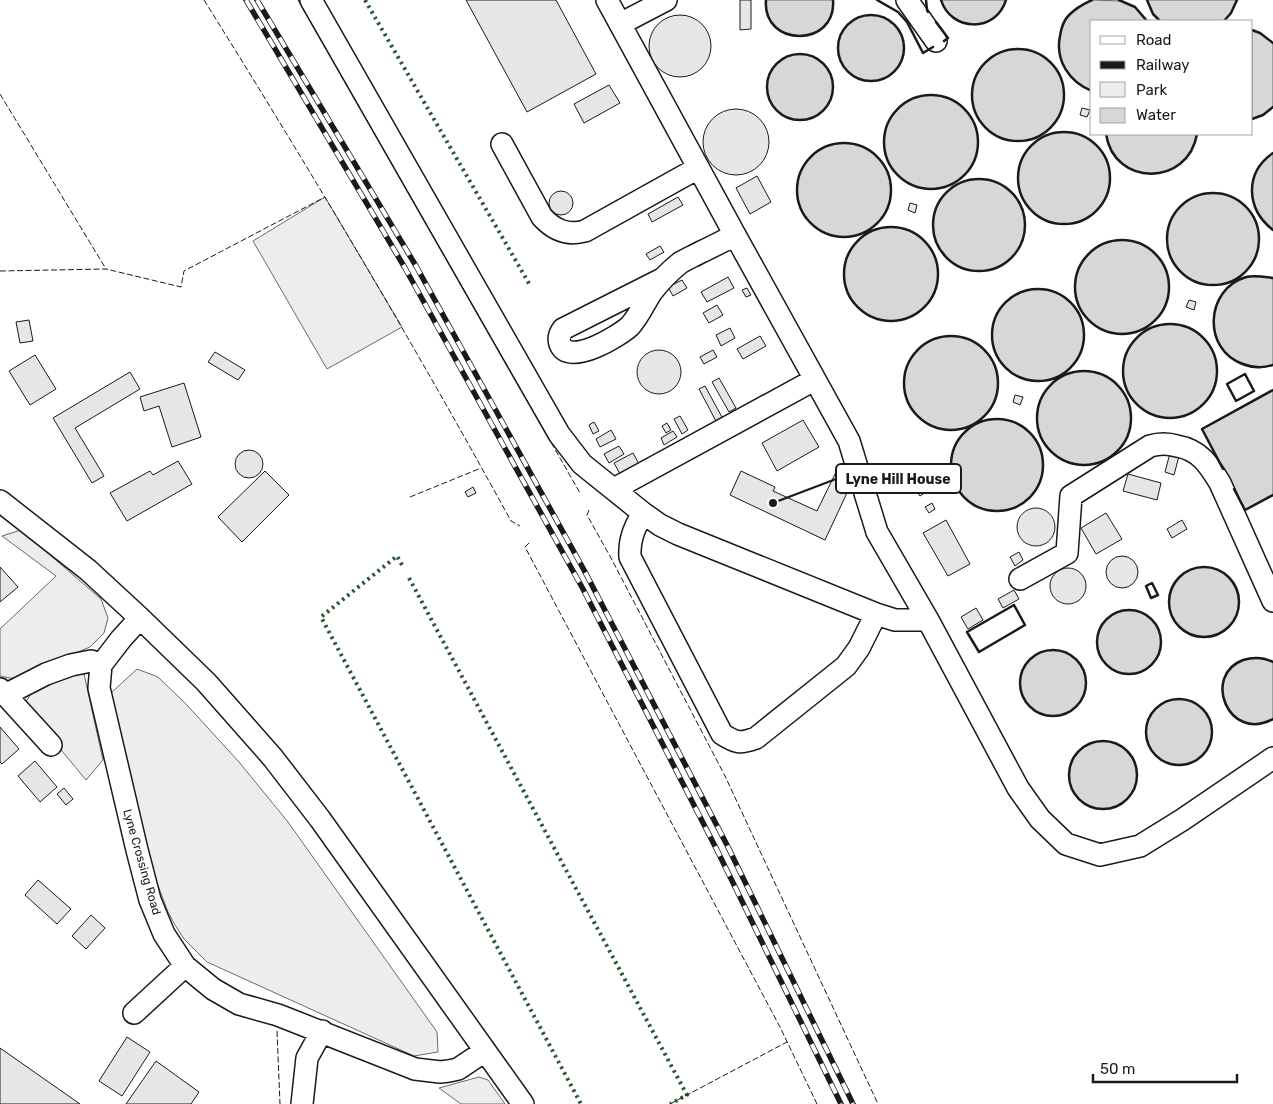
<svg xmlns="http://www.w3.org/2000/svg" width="1273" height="1104" viewBox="0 0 1273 1104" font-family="Rubik,sans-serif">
<rect width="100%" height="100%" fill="#fff"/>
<!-- green -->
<path fill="#ededed" stroke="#6a6a6a" d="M325,197L402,327L327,369L253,241Z
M21,530L101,599L108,618L104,633L90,647L15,678H9L0,676V629L56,576L2,536Z
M137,669L158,677L186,704L239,762L288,822L437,1032L438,1052L414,1056L207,962L184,939L175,925L168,912L147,857L111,693Z
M69,674H84L103,760L86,780L24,705L33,690Z
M479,1077L488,1080L505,1104H461L439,1088Z"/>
<!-- water -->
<path fill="#d7d7d7" stroke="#6a6a6a" d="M766,0H833C837,48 762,47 766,0Z
M941,0H1006C996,33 951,32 941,0Z
M1092,0L1122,1L1135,7L1147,21H1092V91C1069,82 1055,60 1060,36C1061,29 1064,20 1070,15C1076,8 1083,4 1092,0Z
M1147,0H1237L1231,13L1224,21H1160L1153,14Z
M838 48a33 33 0 1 1 66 0a33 33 0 1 1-66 0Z
M1252,31L1260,33L1273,43V107L1263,115L1252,119Z
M972 95a46 46 0 1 1 92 0a46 46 0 1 1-92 0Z
M767 87a33 33 0 1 1 66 0a33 33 0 1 1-66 0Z
M884 142a47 47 0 1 1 94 0a47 47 0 1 1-94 0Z
M1018 178a46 46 0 1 1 92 0a46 46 0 1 1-92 0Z
M1106,134H1197C1188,187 1114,187 1106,134Z
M797 190a47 47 0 1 1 94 0a47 47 0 1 1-94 0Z
M1273,153V230C1246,209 1244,173 1273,153Z
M933 225a46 46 0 1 1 92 0a46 46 0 1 1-92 0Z
M1167 239a46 46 0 1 1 92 0a46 46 0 1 1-92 0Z
M844 274a47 47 0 1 1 94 0a47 47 0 1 1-94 0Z
M1075 287a47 47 0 1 1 94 0a47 47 0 1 1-94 0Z
M1261,276L1273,278V365C1215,384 1188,296 1246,278C1251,276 1256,276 1261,276Z
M992 335a46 46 0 1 1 92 0a46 46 0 1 1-92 0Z
M1123 371a47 47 0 1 1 94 0a47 47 0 1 1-94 0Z
M904 383a47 47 0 1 1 94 0a47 47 0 1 1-94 0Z
M1037 418a47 47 0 1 1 94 0a47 47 0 1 1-94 0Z
M1273,390V495L1245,510L1202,429Z
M951 465a46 46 0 1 1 92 0a46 46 0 1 1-92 0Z
M1169 602a35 35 0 1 1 70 0a35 35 0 1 1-70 0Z
M1097 642a32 32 0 1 1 64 0a32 32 0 1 1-64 0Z
M1020 683a33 33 0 1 1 66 0a33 33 0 1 1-66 0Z
M1250,658H1261L1273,662V719C1230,742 1196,676 1250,658Z
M1146 732a33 33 0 1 1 66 0a33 33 0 1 1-66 0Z
M1069 775a34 34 0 1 1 68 0a34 34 0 1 1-68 0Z"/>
<!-- building -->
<path fill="#e6e6e6" stroke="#1a1a1a" d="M466,0H556L596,74L527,112Z
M740,0H751V29L740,30Z
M649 46a31 31 0 1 1 62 0a31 31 0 1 1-62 0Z
M609,85L620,103L584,123L574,104Z
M1082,108L1090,110L1087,117L1080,115Z
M703 142a33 33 0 1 1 66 0a33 33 0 1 1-66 0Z
M757,176L771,202L750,214L736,188Z
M549 203a12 12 0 1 1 24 0a12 12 0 1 1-24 0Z
M678,197L683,205L652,222L648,214Z
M910,203L917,205L915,213L908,210Z
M660,246L664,252L650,260L646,254Z
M728,277L734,288L707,302L701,292Z
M682,280L687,288L673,296L668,287Z
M747,288L751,295L746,297L742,290Z
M1189,300L1196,302L1194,310L1186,307Z
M717,305L723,315L709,323L703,313Z
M29,320L33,341L20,343L16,322Z
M730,328L735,338L721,346L716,335Z
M760,336L766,346L743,359L737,349Z
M713,350L717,357L704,364L700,357Z
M637 372a22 22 0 1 1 44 0a22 22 0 1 1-44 0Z
M215,352L245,370L238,380L208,362Z
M35,355L56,389L30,405L9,371Z
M130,372L140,389L75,428L104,476L92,483L53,418Z
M719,378L736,408L729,412L712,382Z
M184,383L201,437L172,447L159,406L144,411L140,397Z
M705,386L723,419L717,423L699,389Z
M1015,395L1023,397L1020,405L1013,402Z
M680,416L688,430L682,434L674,419Z
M803,420L819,447L777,471L762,443Z
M594,422L599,431L593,434L589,425Z
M667,423L671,430L666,433L662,426Z
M611,430L616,439L600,447L596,439Z
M673,431L677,437L664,445L661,438Z
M619,446L624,454L609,463L604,454Z
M235 464a14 14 0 1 1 28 0a14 14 0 1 1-28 0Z
M633,453L639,464L620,474L614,463Z
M1170,453L1179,456L1174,475L1165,472Z
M178,461L192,484L127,521L110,493L150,471L153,475Z
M265,471L289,495L242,542L218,517Z
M741,471L775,487L773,491L817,511L836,472L853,480L825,540L730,495Z
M1128,474L1161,483L1157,500L1123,491Z
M916,479L926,492L920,496L910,483Z
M473,487L476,493L468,497L465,492Z
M932,503L935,509L929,513L925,507Z
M1017 527a19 19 0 1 1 38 0a19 19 0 1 1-38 0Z
M1106,513L1122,539L1096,554L1081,528Z
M946,520L970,564L948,576L923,533Z
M1182,520L1187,529L1172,538L1167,529Z
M1019,552L1023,560L1015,566L1010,557Z
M1106 572a16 16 0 1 1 32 0a16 16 0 1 1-32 0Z
M0,567L18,587L0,602Z
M1050 586a18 18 0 1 1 36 0a18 18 0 1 1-36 0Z
M1014,590L1019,599L1003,608L998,599Z
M976,608L983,620L968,629L961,617Z
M0,727L19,749L2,764L0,762Z
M35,761L57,787L40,802L18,776Z
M64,788L73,799L66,805L57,794Z
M38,880L71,909L57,924L25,895Z
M91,915L105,928L86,949L72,936Z
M127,1037L150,1052L122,1096L99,1081Z
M0,1048L80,1104H0Z
M156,1061L199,1092L191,1104H126Z"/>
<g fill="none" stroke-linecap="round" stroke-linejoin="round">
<defs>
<path id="minor" d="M311,0L559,434L582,464L643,513L660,525L678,534L876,614L895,620H928
M607,0L735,235L849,441L877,532L928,620L1018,788L1040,819L1066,844L1100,855L1140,846L1182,820L1273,758
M907,0L936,41
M620,24L666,0
M502,144L542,217C554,230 567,236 585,231L698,168
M662,279L563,329C560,333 558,338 560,344C569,367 619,336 630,326C639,316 644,304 651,293C659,282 669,272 680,263C686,259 694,256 701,252C712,247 723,241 735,235
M614,489L814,380
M0,501L88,570L140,618L206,682L229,708L273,758L320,819L523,1104
M643,513C634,528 629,540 630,557L722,734C736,743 740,744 756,738L846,666L859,648L876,614
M1020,579L1067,553L1071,496L1150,446C1160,443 1167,443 1177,446C1200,450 1209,465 1220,483L1273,601
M140,618L121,639L101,665L99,688L137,850L150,900L164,934L185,966L213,989L239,1004L278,1015L415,1069L440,1072L449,1071L458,1069L485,1051
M0,689L51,745
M5,695L46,674L71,665L91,661L101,665
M134,1013L185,966
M302,1104L307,1058L322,1031"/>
</defs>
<!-- minor casing -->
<use href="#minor" stroke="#1a1a1a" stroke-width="24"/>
<!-- minor -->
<use href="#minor" stroke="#fff" stroke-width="21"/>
<defs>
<path id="rail" d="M246,0L405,268L583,589L717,850L841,1104
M257,0L416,266L584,570L727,845L853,1104"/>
</defs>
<!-- rail casing -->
<use href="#rail" stroke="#1a1a1a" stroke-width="5.5"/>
<!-- rail -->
<use href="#rail" stroke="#fff" stroke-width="4" stroke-dasharray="11" stroke-linecap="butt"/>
<!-- hedge -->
<path stroke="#2b5a34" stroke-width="4" stroke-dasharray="2.5 4" stroke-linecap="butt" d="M365,0L531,287
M402,565L397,556L321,617L581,1104
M409,578L687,1095L670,1104"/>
<!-- fence -->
<path stroke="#1a1a1a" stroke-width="1" stroke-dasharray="6 2.5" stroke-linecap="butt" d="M204,0C311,171 414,344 511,521L520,526
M298,0L580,493
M0,94L106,269
M0,271L106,269L181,287L184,271L325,197
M410,497L481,468
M589,510L587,515L611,558L725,776L878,1104
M529,543L525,547L780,1027L817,1104
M277,1031L280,1104
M670,1104L787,1042"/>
<!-- wall -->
<path stroke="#1a1a1a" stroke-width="2.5" d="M766,0C762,48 837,48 833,0
M877,0L898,12L907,22L923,53L933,47
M926,0L927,10L928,12
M941,0C951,32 996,33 1006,0
M1119,0L1135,7L1147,21
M1147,0L1153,14L1160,21
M838 48a33 33 0 1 1 66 0a33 33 0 1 1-66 0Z
M1224,21L1231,13L1237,0
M936,22L948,38L944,41
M1252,30L1260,33L1273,43
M972 95a46 46 0 1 1 92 0a46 46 0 1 1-92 0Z
M767 87a33 33 0 1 1 66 0a33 33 0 1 1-66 0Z
M1092,91C1069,82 1055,60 1060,36C1061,29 1064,20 1069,15C1076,8 1083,4 1092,0
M884 142a47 47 0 1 1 94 0a47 47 0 1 1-94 0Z
M1252,119L1263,115L1273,107
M1018 178a46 46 0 1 1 92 0a46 46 0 1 1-92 0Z
M1106,134C1114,187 1188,187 1197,134
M797 190a47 47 0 1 1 94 0a47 47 0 1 1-94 0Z
M1273,153C1244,173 1246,209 1273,230
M933 225a46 46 0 1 1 92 0a46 46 0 1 1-92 0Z
M1167 239a46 46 0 1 1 92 0a46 46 0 1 1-92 0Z
M844 274a47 47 0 1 1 94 0a47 47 0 1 1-94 0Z
M1075 287a47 47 0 1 1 94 0a47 47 0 1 1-94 0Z
M1273,278C1264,277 1255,275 1246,277C1205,289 1202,350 1243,364C1253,368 1263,368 1273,365
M992 335a46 46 0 1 1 92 0a46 46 0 1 1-92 0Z
M1123 371a47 47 0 1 1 94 0a47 47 0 1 1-94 0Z
M904 383a47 47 0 1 1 94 0a47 47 0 1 1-94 0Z
M1037 418a47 47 0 1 1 94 0a47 47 0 1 1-94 0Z
M1245,374L1254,391L1236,401L1227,384Z
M951 465a46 46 0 1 1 92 0a46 46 0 1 1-92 0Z
M1223,469L1202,429L1273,390
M1234,489L1245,510L1273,495
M1169 602a35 35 0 1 1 70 0a35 35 0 1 1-70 0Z
M1152,583L1158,595L1151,598L1146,586Z
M1014,605L1025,625L979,652L967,632Z
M1097 642a32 32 0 1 1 64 0a32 32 0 1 1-64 0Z
M1020 683a33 33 0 1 1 66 0a33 33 0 1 1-66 0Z
M1273,662C1263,657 1253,657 1243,660C1202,675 1228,743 1273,719
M1146 732a33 33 0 1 1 66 0a33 33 0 1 1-66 0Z
M1069 775a34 34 0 1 1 68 0a34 34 0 1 1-68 0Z"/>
</g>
<g text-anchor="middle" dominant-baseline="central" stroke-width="4" stroke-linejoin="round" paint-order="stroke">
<!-- street labels -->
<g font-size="12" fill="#1a1a1a" stroke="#fff">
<text transform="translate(142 862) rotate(74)">Lyne Crossing Road</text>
</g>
</g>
<!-- callouts -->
<path fill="none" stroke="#1a1a1a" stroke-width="2" d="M773 503L836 479"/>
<circle fill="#1a1a1a" stroke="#fff" stroke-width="2" cx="773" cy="503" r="5"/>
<rect fill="#fff" stroke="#1a1a1a" stroke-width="2" x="836" y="464" width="125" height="29" rx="5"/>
<g font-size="14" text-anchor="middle" font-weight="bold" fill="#1a1a1a">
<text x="898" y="484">Lyne Hill House</text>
</g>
<!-- legend -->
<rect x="1090" y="20" width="162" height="115" fill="#ffffff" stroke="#a3a3a3"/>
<rect x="1100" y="36" width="25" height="8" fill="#ffffff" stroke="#a3a3a3"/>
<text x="1136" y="45" font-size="15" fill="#1a1a1a">Road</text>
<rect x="1100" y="61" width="25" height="8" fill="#1a1a1a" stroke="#a3a3a3"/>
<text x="1136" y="70" font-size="15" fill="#1a1a1a">Railway</text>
<rect x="1100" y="82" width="25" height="15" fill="#ededed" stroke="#a3a3a3"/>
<text x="1136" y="95" font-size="15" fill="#1a1a1a">Park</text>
<rect x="1100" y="108" width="25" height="15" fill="#d7d7d7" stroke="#a3a3a3"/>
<text x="1136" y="120" font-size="15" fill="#1a1a1a">Water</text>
<!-- scale -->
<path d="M1093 1074v8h144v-8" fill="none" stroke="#1a1a1a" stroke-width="2.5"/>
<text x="1100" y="1074" font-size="15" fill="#1a1a1a" stroke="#ffffff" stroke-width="4" paint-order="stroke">50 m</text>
</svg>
